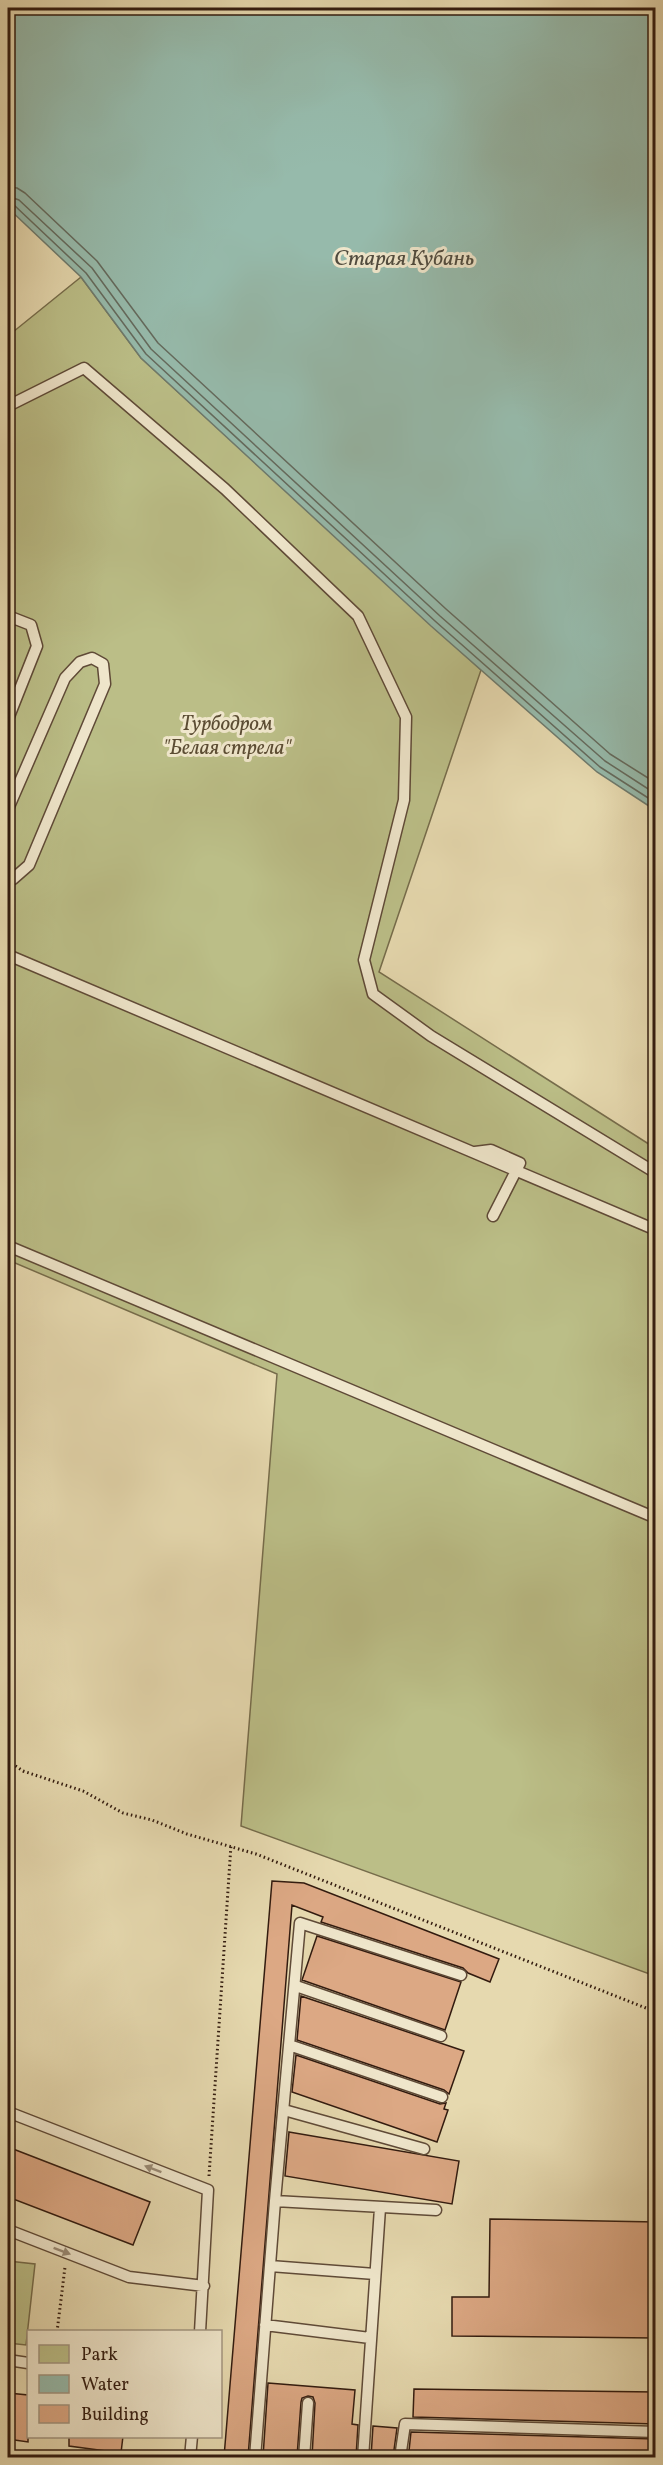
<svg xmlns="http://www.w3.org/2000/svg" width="663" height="2465" viewBox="0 0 663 2465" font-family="Vollkorn,serif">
<rect width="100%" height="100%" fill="#e6d9af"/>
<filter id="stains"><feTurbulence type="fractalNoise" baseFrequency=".00333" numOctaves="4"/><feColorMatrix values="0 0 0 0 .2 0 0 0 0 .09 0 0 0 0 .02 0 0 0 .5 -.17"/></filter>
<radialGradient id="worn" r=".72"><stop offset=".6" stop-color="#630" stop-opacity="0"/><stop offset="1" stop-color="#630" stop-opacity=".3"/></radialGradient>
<!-- green -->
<path fill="#bbbe87" stroke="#766c4b" stroke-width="1.5" d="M81,277L141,358L481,670L379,972L655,1148V1976L241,1826L277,1374L8,1260V336Z
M8,2261L35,2264L26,2345L8,2343Z"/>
<!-- water -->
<path fill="#96baab" stroke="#6e7a6d" stroke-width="1.5" d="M8,8H655V810L597,772L431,626L141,358L81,277L8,208Z"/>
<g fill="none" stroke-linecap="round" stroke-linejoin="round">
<!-- shore -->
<path stroke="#646a5d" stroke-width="1.5" d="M8,187L17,188L25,193L97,261L158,343L446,609L610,754L656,783
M8,196L19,200L92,268L151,349L440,616L605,761L656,794
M8,204L14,205L86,273L146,354L435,621L600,767L656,803"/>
</g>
<!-- building -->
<path fill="#dca884" stroke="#321b0f" stroke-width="1.5" d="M272,1881L304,1883L499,1959L490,1982L468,1973L463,1968L321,1922L323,1917L292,1905L248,2457H224Z
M317,1936L461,1982L445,2030L302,1980Z
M301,1996L464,2051L449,2094L444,2090L297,2040Z
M296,2055L440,2104L446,2103L444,2109L448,2110L437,2142L292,2092Z
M289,2132L459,2161L452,2204L285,2176Z
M8,2147L150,2202L133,2245L8,2197Z
M490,2219L656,2222V2338L452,2336V2297H489Z
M268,2383L355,2390L352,2424L358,2425L356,2457H312L315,2403L313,2397L308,2396L302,2398L301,2402L297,2457H263Z
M414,2389L656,2392V2424L413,2417Z
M8,2393L28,2395V2442L8,2439Z
M373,2426L397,2428L393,2457H371Z
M411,2432L656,2439V2457L409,2451Z
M69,2436H123L121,2453L69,2446Z"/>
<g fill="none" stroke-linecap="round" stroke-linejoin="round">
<defs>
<path id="service" d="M8,406L84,368L225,489L358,616L406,717L404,800L364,960L373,994L431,1036L656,1173
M8,616L31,625L37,646L8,719
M8,809L65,678L80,662L92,658L103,664L105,684L29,865L13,879H8
M8,955L656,1230
M475,1152L491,1150L520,1163L493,1216
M8,1246L656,1518
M296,1986L441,2036
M289,2045L442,2097
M284,2110L424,2149
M8,2112L208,2190L200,2332
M275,2201L436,2210
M8,2230L129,2277L204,2286
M270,2266L375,2274
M265,2325L370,2338
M8,2360L28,2363
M190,2458L192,2436
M255,2458L275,2201L300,1923L461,1975
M304,2458L308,2403
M363,2458L380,2208
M400,2458L405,2424L656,2432"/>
</defs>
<!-- service casing -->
<use href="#service" stroke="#5f4a37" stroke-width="13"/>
<!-- path -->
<path stroke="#321b0f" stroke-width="3" stroke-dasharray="1.5 3" stroke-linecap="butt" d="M8,1761L23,1771L83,1791L123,1813L152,1820L187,1834L256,1854L656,2012
M209,2176L231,1845
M57,2332L65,2267"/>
<!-- service -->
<use href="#service" stroke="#efe6cb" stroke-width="10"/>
</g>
<!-- one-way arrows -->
<defs><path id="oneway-solid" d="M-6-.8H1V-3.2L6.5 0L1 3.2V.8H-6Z" transform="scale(1.5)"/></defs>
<g fill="#9a8b76">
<use href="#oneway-solid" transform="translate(153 2169) rotate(-159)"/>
<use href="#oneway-solid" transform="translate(62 2251) rotate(21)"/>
</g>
<g text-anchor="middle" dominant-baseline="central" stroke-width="6" stroke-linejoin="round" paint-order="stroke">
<!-- park labels -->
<g font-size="21" font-style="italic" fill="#5b4c33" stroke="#efe6cb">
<text x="227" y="724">Турбодром<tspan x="227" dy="24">"Белая стрела"</tspan></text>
</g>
<!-- water labels -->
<g font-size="22" font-style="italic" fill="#504b3e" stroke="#efe6cb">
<text x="404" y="259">Старая Кубань</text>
</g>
</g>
<!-- margin -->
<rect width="663" height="2465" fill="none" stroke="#e6d9af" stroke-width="30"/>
<rect x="9" y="9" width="645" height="2447" fill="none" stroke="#321b0f" stroke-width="3"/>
<rect x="15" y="15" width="633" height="2435" fill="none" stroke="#321b0f" stroke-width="1.5"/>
<!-- legend -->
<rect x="27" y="2330" width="195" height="108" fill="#efe6cb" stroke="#a39580" stroke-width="1.5"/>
<rect x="39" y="2345" width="30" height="18" fill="#bbbe87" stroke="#a39580" stroke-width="1.5"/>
<text x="81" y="2360" font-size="18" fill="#321b0f">Park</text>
<rect x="39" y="2375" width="30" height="18" fill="#96baab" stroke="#a39580" stroke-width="1.5"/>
<text x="81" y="2390" font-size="18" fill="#321b0f">Water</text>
<rect x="39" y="2405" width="30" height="18" fill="#dca884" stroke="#a39580" stroke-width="1.5"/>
<text x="81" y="2420" font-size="18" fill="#321b0f">Building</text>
<rect width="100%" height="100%" filter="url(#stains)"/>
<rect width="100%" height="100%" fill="url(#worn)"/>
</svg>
